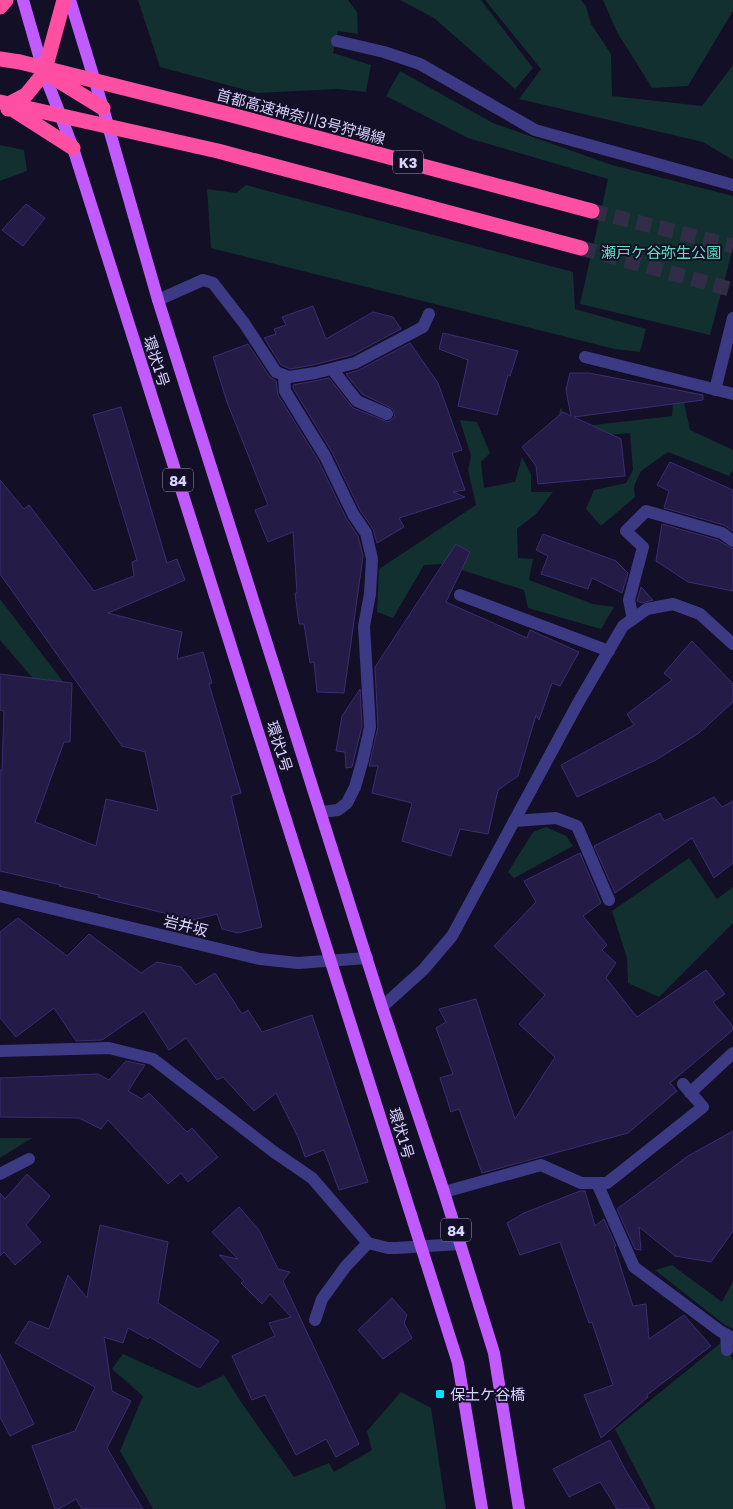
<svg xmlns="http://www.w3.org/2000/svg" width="733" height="1509" viewBox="0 0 733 1509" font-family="'Golos Text','Noto Sans JP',sans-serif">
<rect width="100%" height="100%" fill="#130f26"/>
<!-- green -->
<path fill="#12302f" d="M138,0H348L357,12L358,34L338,31L333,53L371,65L366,92L338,89L257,93L160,67Z
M400,0H481L533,68L515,89L434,18Z
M485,0H581L586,6L591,24L611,54L612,96L702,106L733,65V160L703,142L519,99L541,69Z
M603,0H733V11L688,86L652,88L617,32Z
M400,71L493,123L612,165L733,196V248L710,335L580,304L608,179L468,138L386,96Z
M0,145L24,150L27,171L0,181Z
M246,185L573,272L575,309L646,329L640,352L615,349L211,248L207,189L236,193Z
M683,398L690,430L733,450V470L729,476L668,452L641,471L634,486L635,497L601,526L586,509L594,490L626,483L633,470L630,433L551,440L561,407L568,428L672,416L673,399Z
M460,420L477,422L490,453L481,462L484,488L515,482L522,457L531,474V492H553L536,514L517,529L518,558L533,559L529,580L593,604L614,607L601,629L528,608L524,590L443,564L424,565L393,618L377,612L379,569L476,505L468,470L471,456Z
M0,599L64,683L48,696L0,640Z
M546,827L566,836L573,846L514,878L508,872L533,832Z
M689,858L717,899L733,887V923L659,997L628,983L627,958L612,911Z
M0,1138H32L0,1158Z
M672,1265L722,1302L733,1281V1329L725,1325L655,1270Z
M722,1342L733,1360V1509H656L615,1429Z
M123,1354L198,1388L224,1375L241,1402L294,1477L329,1463L334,1472L372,1450L367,1431L401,1392L431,1408L446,1509H153L120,1451L143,1396L112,1369Z"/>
<!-- building -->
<path fill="#241b47" stroke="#3b2d73" d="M26,204L45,218L23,246L2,230Z
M313,306L326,339L373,312L393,317L401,329L352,355L313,365L290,369L281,365L264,338L276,334L274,329L286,325L282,317Z
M443,333L518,351L510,376L508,375L497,415L458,406L468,360L439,349Z
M410,343L438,383L462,450L452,453L465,490L453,492L465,497L399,518L404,527L377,543L373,529L360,510L332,452L293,388V385L329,378L353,408L388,422L395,417L393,409L362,394L346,374L359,370Z
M248,344L269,376L276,381L278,395L318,460L346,518L358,536L363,556L344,693L317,692L314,662L310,663L304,624H299L295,593H297L293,532L268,542L255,510L268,505L227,402L213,357Z
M570,373H589L703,395V400L574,417L621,439L625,476L538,484L536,466L522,447L563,412L571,416L566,390Z
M121,407L167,563L177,559L185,580L108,613L182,632L177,659L203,652L212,683L209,684L241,793L231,796L262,927L238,933L222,929L217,914L193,920L98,897L99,895L59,886L61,885L0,871V770L2,771L4,711L0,710V674L72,683L70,742H64L35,822L96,846L106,799L158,811L145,752L122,746L0,574V480L24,509L29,505L94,591L134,576L132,562L137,560L93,415Z
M670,462L733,490V531L724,525L664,508L669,491L657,485Z
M662,524L718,540L733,549V591L688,582L656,561Z
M543,534L616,561L628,573L622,593L592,578L588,589L541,574L548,556L536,550Z
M456,544L470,552L446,602L527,638L530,630L579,652L560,686L552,683L539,720L536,715L518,776L498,790L488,834L460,829L451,856L402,841L412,803L372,793L378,766H369L378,727L375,667Z
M641,587L653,600L642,603L637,601Z
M692,641L733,684V702L699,733L656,760L577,797L561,765L634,725L627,714L672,680L664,673Z
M360,689L362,726L352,767L346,768L345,752L336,751L342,716Z
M714,797L722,807L733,801V863L714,878L692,838L615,893L594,846L660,813L664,821Z
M580,853L601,903L583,916L607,945L602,950L616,963L606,978L637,1017L706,970L725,994L713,1002L733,1026V1030L670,1083L677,1091L628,1133L482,1173L459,1109L451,1112L440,1078L453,1074L436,1028L446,1022L439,1009L476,999L515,1119L555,1057L519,1024L545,995L494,946L536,902L524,881Z
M18,918L67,956L89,934L141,973L157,962L181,967L196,985L215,973L242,1014L248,1010L262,1032L312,1015L368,1182L339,1190L324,1150L305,1157L298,1137L276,1093L254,1111L223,1077L217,1080L186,1038L169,1050L144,1011L102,1040L76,1041L54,1008L16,1037L0,1018V932Z
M126,1061L145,1065L128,1091L142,1099L149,1093L187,1132L192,1128L218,1157L188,1182L181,1173L168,1184L108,1120L101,1129L79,1118L0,1117V1078L98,1074L109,1080Z
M733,1131V1231L711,1262L675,1256L639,1227L641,1250L635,1249L617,1209L688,1156Z
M27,1174L50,1196L26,1225L41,1242L15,1265L4,1252L0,1256V1193L5,1199Z
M580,1191H585L595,1226L604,1219L616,1246H614L633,1306L646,1304L649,1339L684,1315L711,1346L647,1395L648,1397L601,1438L584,1395L613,1385L592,1322L589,1323L560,1242L520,1255L507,1223L524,1213Z
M239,1207L259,1230L278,1269L290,1272L283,1281L359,1444L336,1457L326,1439L296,1455L265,1395L252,1400L232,1356L275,1336L269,1323L291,1317L270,1294L262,1304L241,1283L244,1281L219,1255L238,1259L212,1232Z
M100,1225L168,1242L158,1303L219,1341L200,1368L150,1337L148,1339L128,1328L123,1343L104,1337L112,1391L131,1401L107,1448L143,1509H82L76,1499L59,1509H55L32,1446L75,1431L95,1387L15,1343L29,1321L49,1329L68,1275L87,1298Z
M392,1298L407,1315L404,1323L412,1338L383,1359L358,1330Z
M0,1354L34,1424L10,1436L0,1417Z
M610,1440L626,1471L650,1509H617L600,1482L569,1497L553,1469Z"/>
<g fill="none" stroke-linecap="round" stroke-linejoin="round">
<!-- highway-tunnel -->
<path stroke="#312d47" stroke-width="15" stroke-dasharray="15 8" stroke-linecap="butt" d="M592,211L733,246
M581,248L733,290"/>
<!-- lane -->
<path stroke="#3d3a85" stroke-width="12" d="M337,41L384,52L420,64L535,130L733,185
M158,300L203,280L213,283L244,323L276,372L289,377L315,373L355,363L423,327L429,314
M332,369L357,401L387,414
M284,375L285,391L325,456L353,514L366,533L372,559L370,594L364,626L370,727L363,759L355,787L347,803L338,810L321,812
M460,595L609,651
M633,619L629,600L643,547L626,531L646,511L722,533L733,541
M514,821L556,818L577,826L609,900
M690,1093L733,1053
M0,1174L29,1159
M597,1183L634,1267L720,1331L733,1338
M444,1192L541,1165L581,1183H607L703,1107L683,1084
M315,1320L322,1299L346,1266L368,1243
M726,1334L727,1350"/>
<!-- street -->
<path stroke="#3d3a85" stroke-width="12" d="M585,357L733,394
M715,390L733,318
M0,896L260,959L298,963L367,958
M382,1007L423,970L452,936L578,703L623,626L647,609L673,604L700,614L733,644
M0,1051L109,1048L153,1059L274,1152L312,1178L368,1243L388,1248H396L460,1244"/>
<!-- primary -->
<path stroke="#c25bff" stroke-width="12" d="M23,0L44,73L73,148L458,1363L482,1509
M70,0L103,108L158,300L382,1007L444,1192L494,1353L519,1509"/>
<!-- highway -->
<path stroke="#ff4fa3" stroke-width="15" d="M0,7L6,0
M0,59L20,62L224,113L592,211
M46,73L103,108
M0,102L218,151L581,248
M7,105L26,95L44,73L64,0
M8,109H12L73,148"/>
</g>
<!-- markers -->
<rect fill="#00e5ff" stroke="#130f26" stroke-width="2" x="435" y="1389" width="10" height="10" rx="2.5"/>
<g text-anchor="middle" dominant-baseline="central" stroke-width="4" stroke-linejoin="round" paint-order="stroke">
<!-- shield labels -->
<g fill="#130f26" stroke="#9e99be" stroke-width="1">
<rect x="393" y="150.5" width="30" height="23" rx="4"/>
<rect x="163" y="468.5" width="30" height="23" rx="4"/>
<rect x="441" y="1218.5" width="30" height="23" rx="4"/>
</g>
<g font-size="14" font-weight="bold" fill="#d9d4ff">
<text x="408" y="162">K3</text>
<text x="178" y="480">84</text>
<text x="456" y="1230">84</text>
</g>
<!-- street labels -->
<g font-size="15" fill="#d9d4ff" stroke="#130f26">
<text transform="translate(301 116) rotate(15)">首都高速神奈川3号狩場線</text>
<text transform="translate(157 361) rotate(72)">環状1号</text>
<text transform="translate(280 746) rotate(72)">環状1号</text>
<text transform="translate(186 925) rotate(14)">岩井坂</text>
<text transform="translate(402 1133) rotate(73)">環状1号</text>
</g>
<!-- park labels -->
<g font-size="15" fill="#5fe0c0" stroke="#130f26">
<text x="661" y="252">瀬戸ケ谷弥生公園</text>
</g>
<!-- poi labels -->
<g font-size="15" fill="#d9d4ff" stroke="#130f26" text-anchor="start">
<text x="450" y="1394">保土ケ谷橋</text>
</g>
</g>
</svg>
